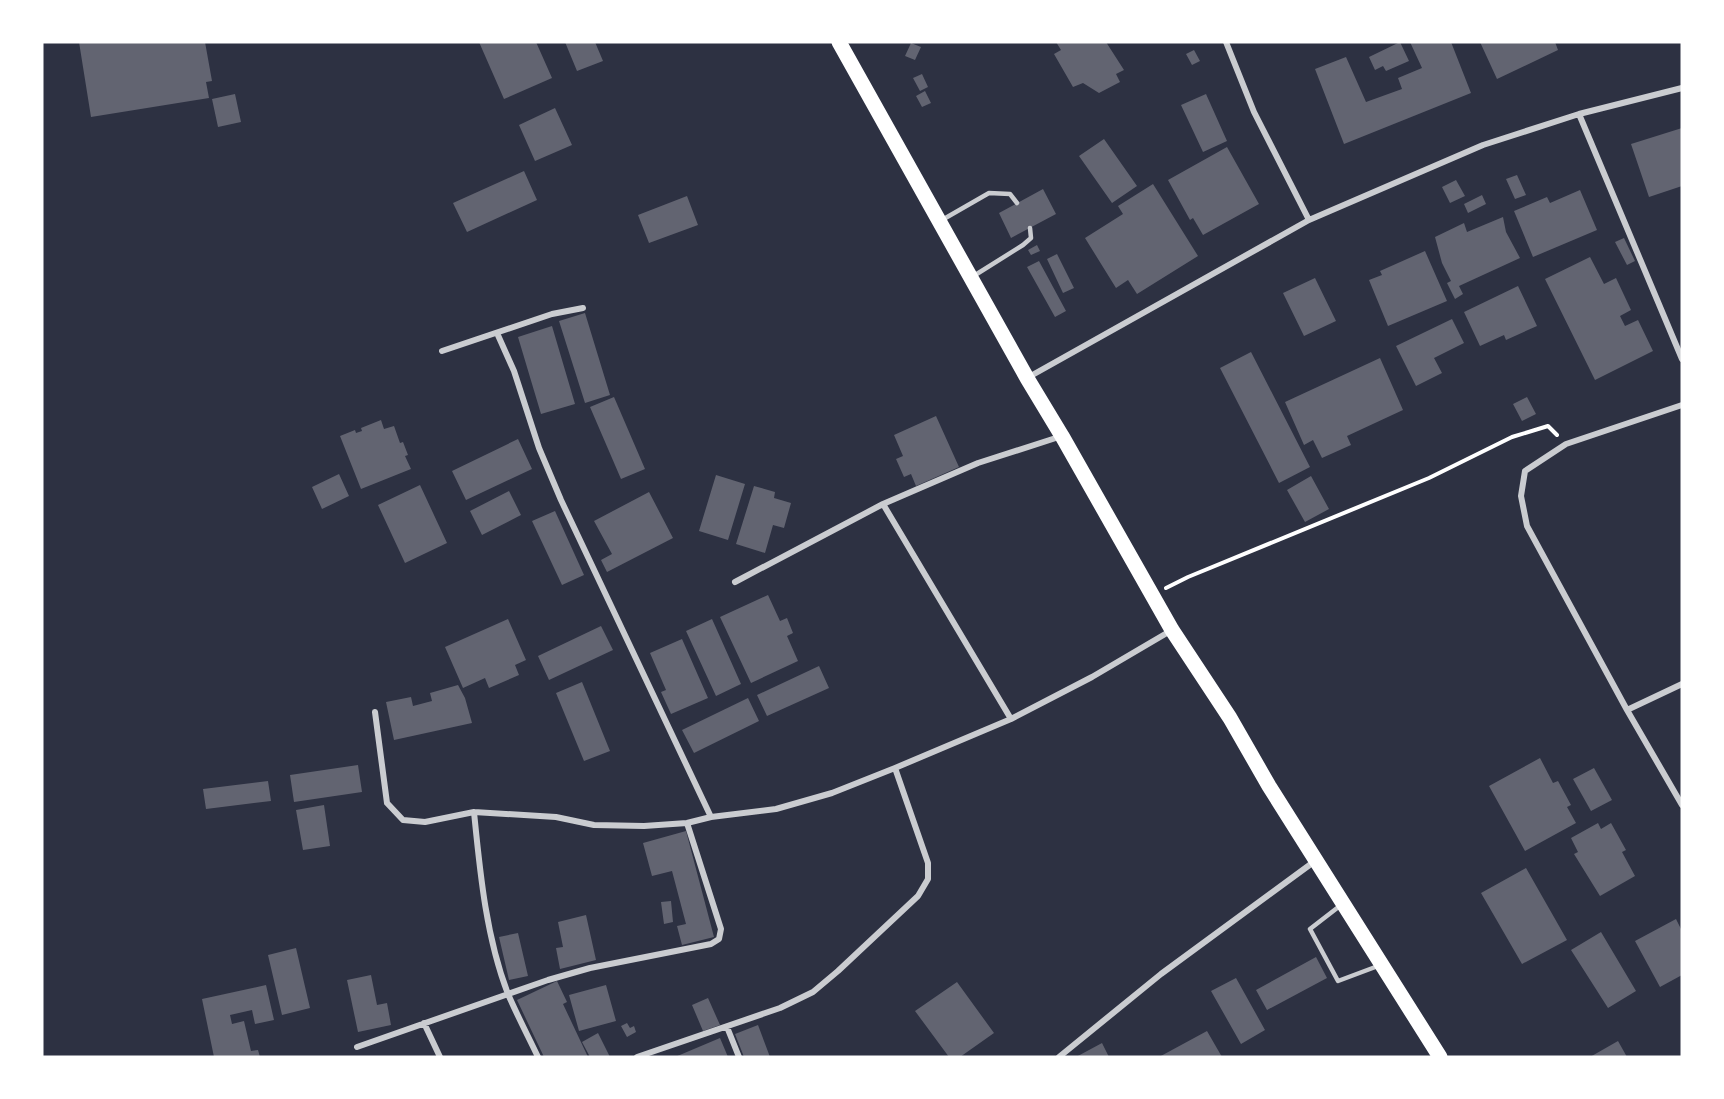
<svg xmlns="http://www.w3.org/2000/svg" width="1724" height="1099" viewBox="0 0 1724 1099" font-family="'Asap Condensed',sans-serif">
<rect width="100%" height="100%" fill="#2d3142"/>
<!-- building -->
<path fill="#626471" d="M79,42H205L212,81L206,82L209,98L91,117Z
M479,42H536L552,78L504,99Z
M565,42H595L603,61L577,71Z
M1056,42H1106L1124,70L1116,74L1120,82L1099,93L1083,83L1073,87L1054,54L1061,50Z
M1400,42L1409,61L1386,71L1383,66L1375,70L1369,57Z
M1410,42H1451L1471,93L1344,144L1315,69L1346,57L1366,102L1402,89L1398,78L1422,68Z
M1480,42H1555L1558,50L1497,79Z
M911,43L921,47L915,60L905,56Z
M1194,50L1200,61L1192,65L1186,54Z
M922,74L928,87L920,91L913,78Z
M925,91L931,103L922,107L916,96Z
M235,94L241,122L218,127L212,99Z
M1206,94L1227,141L1203,152L1181,105Z
M555,108L572,145L535,161L519,125Z
M1682,128V186L1649,197L1631,144Z
M1104,139L1137,186L1112,203L1079,156Z
M1227,147L1259,204L1203,235L1193,218L1190,220L1168,180Z
M524,171L537,200L467,232L453,203Z
M1517,175L1526,195L1515,199L1506,179Z
M1456,180L1465,196L1450,203L1442,187Z
M1153,184L1198,256L1137,294L1128,280L1116,288L1085,238L1123,214L1118,206Z
M1043,189L1056,214L1011,238L999,213Z
M1580,190L1597,230L1533,257L1514,211L1547,197L1550,203Z
M1482,195L1486,204L1468,213L1464,204Z
M687,196L698,225L649,243L638,215Z
M1503,217L1506,232L1520,258L1459,286L1463,294L1455,299L1447,283L1451,281L1442,263L1435,237L1464,223L1467,232Z
M1624,238L1635,261L1627,265L1615,242Z
M1037,245L1040,251L1031,255L1028,250Z
M1425,251L1447,301L1388,326L1369,280L1382,275L1380,271Z
M1057,254L1074,288L1063,293L1047,259Z
M1590,257L1604,284L1616,278L1631,310L1620,316L1625,326L1638,320L1653,351L1595,380L1545,279Z
M1039,261L1066,311L1055,317L1027,267Z
M1315,278L1336,321L1304,336L1283,293Z
M1518,286L1537,326L1506,340L1504,335L1480,346L1464,312Z
M585,313L610,395L585,403L559,321Z
M1452,319L1464,343L1434,358L1442,373L1416,386L1396,346Z
M552,326L575,404L541,414L518,337Z
M1251,352L1310,467L1279,483L1220,368Z
M1380,358L1403,410L1347,436L1351,445L1322,458L1313,440L1304,445L1285,402Z
M614,397L645,469L621,479L590,407Z
M1527,397L1536,414L1522,421L1513,404Z
M936,416L959,467L916,486L911,474L904,477L896,459L903,456L894,435Z
M381,420L384,429L394,426L400,443L403,442L408,455L405,456L411,469L361,489L340,436L355,430L356,433L362,431L361,428Z
M518,439L532,469L466,500L452,471Z
M339,474L349,496L322,509L312,487Z
M716,475L745,484L728,540L699,531Z
M1311,476L1329,509L1305,522L1287,490Z
M420,485L447,543L405,563L378,505Z
M754,486L775,492L774,498L791,503L784,528L773,525L765,553L736,544Z
M509,491L521,515L482,535L470,511Z
M649,492L673,538L607,572L601,560L612,554L594,521Z
M555,511L584,575L562,585L532,521Z
M768,595L780,621L787,618L793,633L787,636L798,661L751,683L720,617Z
M508,619L526,660L515,665L519,675L489,688L485,678L463,688L445,647Z
M712,619L741,684L716,696L686,631Z
M601,626L613,650L549,680L538,656Z
M682,639L708,698L671,714L661,692L666,690L650,653Z
M819,666L829,688L767,716L757,695Z
M582,682L610,751L584,761L556,693Z
M458,685L465,698L472,723L394,740L386,702L411,697L413,706L432,701L430,693Z
M748,698L759,721L694,753L682,730Z
M1540,758L1553,783L1558,781L1571,805L1567,807L1576,823L1525,851L1489,786Z
M358,765L362,792L294,802L290,775Z
M1594,768L1612,800L1591,811L1573,779Z
M268,781L271,801L206,809L203,789Z
M324,805L330,846L303,850L296,810Z
M1598,823L1601,829L1611,823L1626,850L1622,852L1635,876L1600,896L1574,854L1578,852L1571,838Z
M686,831L714,937L682,945L677,926L686,924L672,871L652,876L643,843Z
M1526,868L1567,940L1522,964L1481,893Z
M671,901L673,922L664,924L661,902Z
M586,915L596,960L560,969L556,948L563,947L558,922Z
M1676,919L1682,931V975L1660,987L1635,941Z
M1601,932L1636,991L1608,1008L1571,950Z
M518,933L528,976L509,980L499,937Z
M296,948L310,1008L282,1015L268,955Z
M1316,957L1327,978L1267,1010L1256,990Z
M371,975L377,1005L387,1003L391,1025L358,1032L347,980Z
M1236,978L1265,1030L1241,1044L1211,991Z
M557,981L567,1002L563,1004L588,1057H544L517,1000Z
M957,982L994,1033L960,1057H949L915,1011Z
M266,985L274,1020L255,1024L252,1010L230,1015L232,1024L244,1021L251,1051L258,1050L260,1057H214L202,999Z
M606,985L616,1021L579,1031L569,995Z
M708,998L720,1025L703,1031L692,1005Z
M627,1023L630,1028L634,1026L636,1032L627,1037L621,1026Z
M758,1025L770,1057H744L735,1034Z
M1207,1031L1222,1057H1159Z
M598,1033L610,1057H590L582,1042Z
M720,1038L728,1057H675Z
M1618,1041L1627,1057H1590Z
M1102,1043L1109,1057H1076Z"/>
<g fill="none" stroke-linecap="round" stroke-linejoin="round">
<!-- path -->
<path stroke="#fff" stroke-width="4" d="M1166,588L1188,577L1429,478L1512,437L1548,426L1557,435"/>
<!-- service -->
<path stroke="#caccd0" stroke-width="4.5" d="M942,220L989,193L1010,194L1017,203
M972,277L1023,245L1031,238L1030,228
M1341,905L1310,929L1338,981L1378,966"/>
<!-- minor -->
<path stroke="#caccd0" stroke-width="6" d="M1226,42L1254,112L1309,220
M1579,114L1682,359
M497,333L514,371L539,448L561,500L711,817
M442,351L552,314L583,308
M1027,378L1309,220L1483,145L1579,114L1682,88
M1682,405L1566,444L1525,471L1521,496L1527,526L1627,710L1682,805
M883,504L1011,719
M735,582L883,504L978,463L1062,436
M1627,710L1682,684
M375,712L387,803L403,820L425,822L474,812L556,817L594,825L644,826L687,823L711,817L776,809L832,793L895,768L1011,719L1092,677L1172,630
M474,812C480,872 486,937 508,994C517,1015 528,1036 538,1057
M424,1023L440,1057
M727,1027L739,1057
M357,1047L548,980L590,968L711,944L719,939L721,929L687,823
M637,1057L780,1008L813,992L838,971L918,896L928,879V863L895,768
M1059,1057L1161,974L1315,861"/>
<!-- primary -->
<path stroke="#fff" stroke-width="15" d="M839,42L1027,378L1062,436L1172,630L1230,718L1269,786L1440,1057"/>
</g>
<!-- border -->
<rect width="1724" height="1099" fill="none" stroke="#ffffff" stroke-width="87"/>
</svg>
